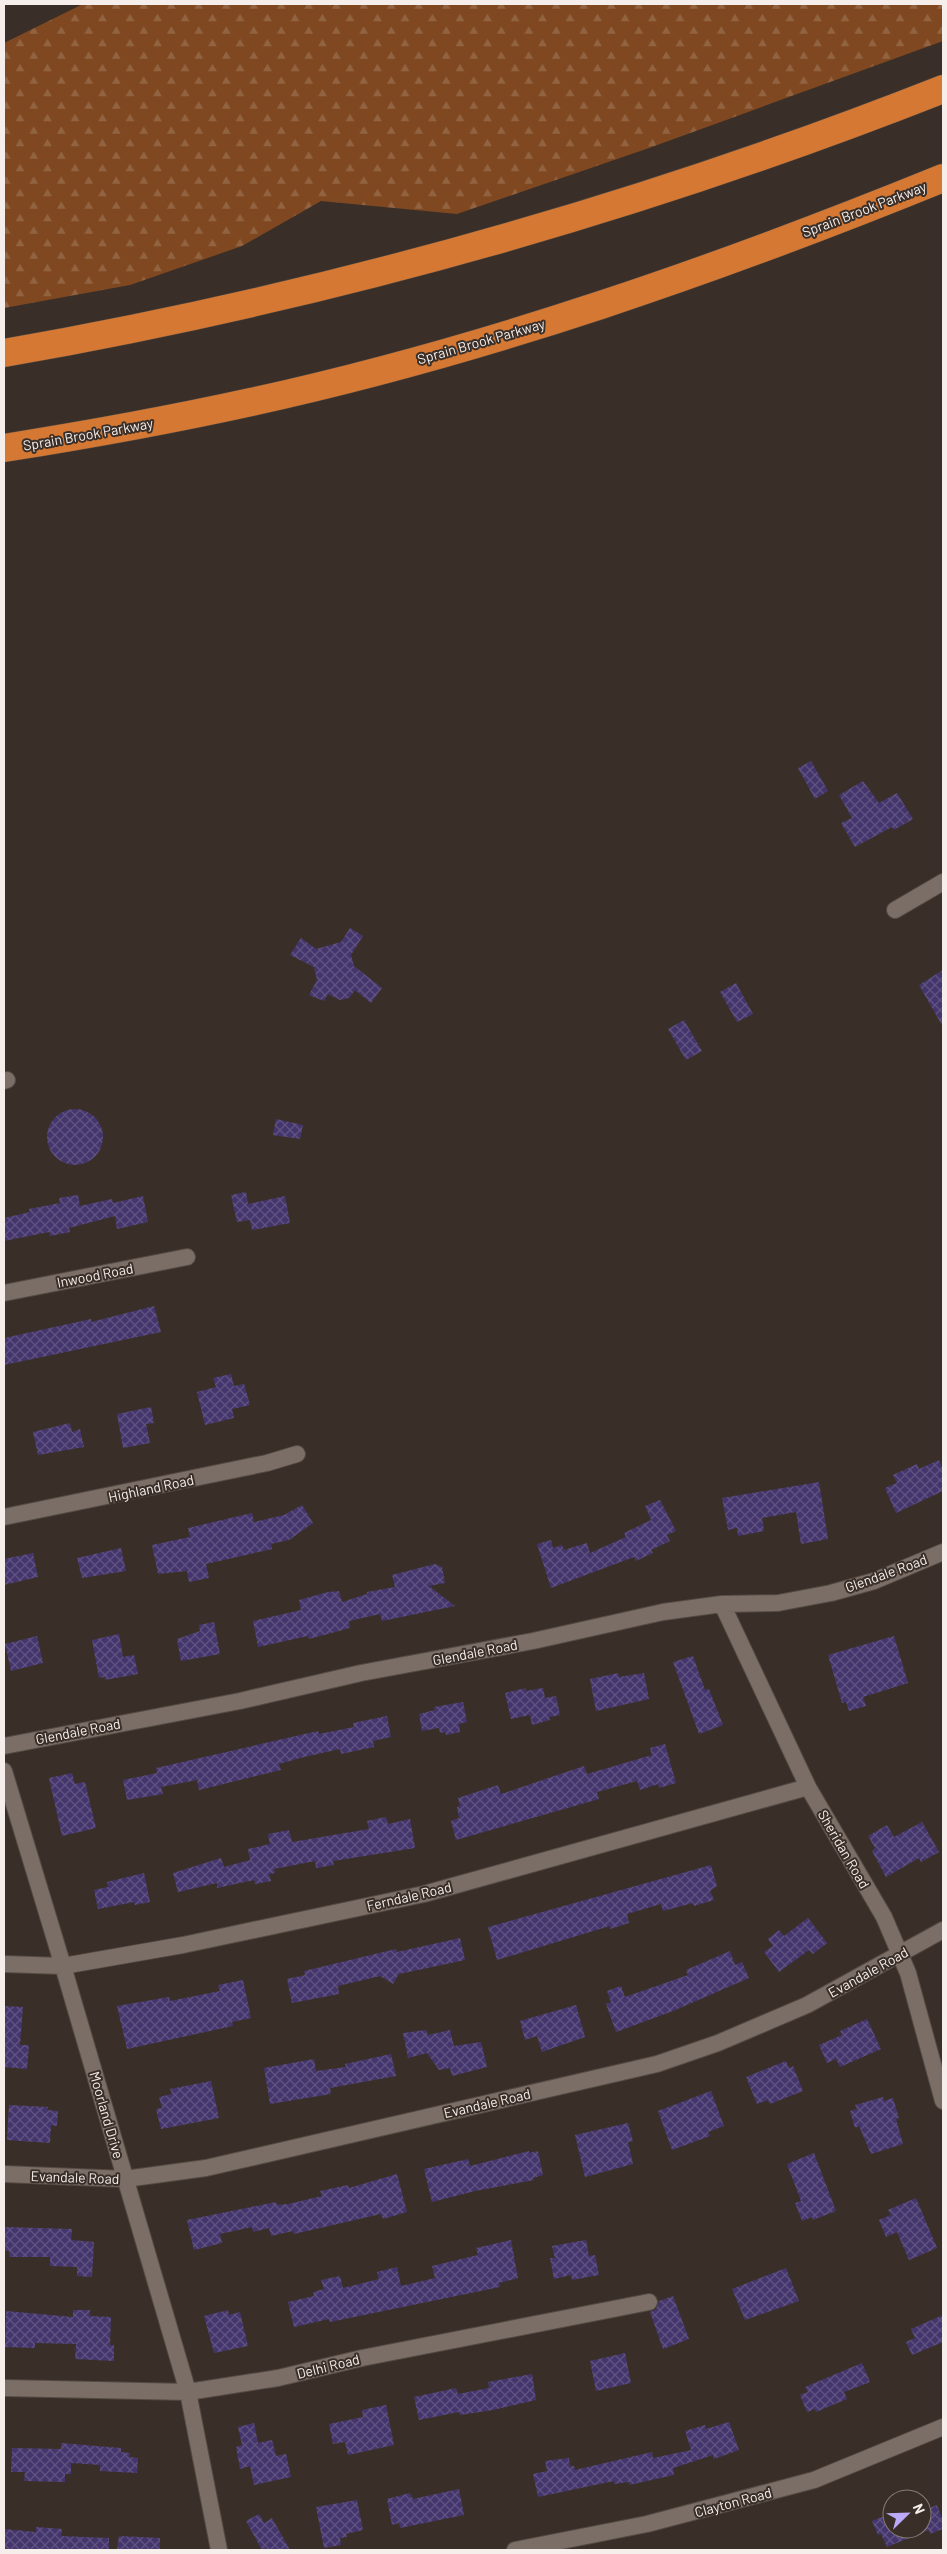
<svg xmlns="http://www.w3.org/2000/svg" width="947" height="2554" viewBox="0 0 947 2554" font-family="Barlow,sans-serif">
<defs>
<pattern id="forest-firs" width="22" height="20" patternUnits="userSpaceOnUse" patternTransform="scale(1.25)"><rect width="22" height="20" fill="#7f4821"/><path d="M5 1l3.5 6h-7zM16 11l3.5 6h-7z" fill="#926341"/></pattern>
<pattern id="building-cross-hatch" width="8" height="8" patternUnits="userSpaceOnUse" patternTransform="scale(1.25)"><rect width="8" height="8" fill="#44366d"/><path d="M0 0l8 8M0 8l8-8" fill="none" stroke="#605382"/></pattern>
</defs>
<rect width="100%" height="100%" fill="#3a2f28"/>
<!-- forest -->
<path fill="url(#forest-firs)" d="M83,4H943V41L649,148L457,214L321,201L242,246L130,285L4,308V43Z"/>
<!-- building -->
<path fill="url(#building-cross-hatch)" d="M811,761L828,791L815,799L798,768Z
M863,781L879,803L897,793L913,819L894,830L892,827L855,847L841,823L852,818L839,795Z
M350,928L363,936L351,955L354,966L382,988L371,1003L355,990L349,998L340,1000L328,994L324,1001L309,995L317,980L314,967L290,955L301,938L316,949L341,942Z
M943,970V1027L919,985Z
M736,983L753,1014L737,1022L720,992Z
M684,1020L702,1051L686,1060L668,1029Z
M47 1137a28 28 0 1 1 56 0a28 28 0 1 1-56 0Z
M276,1119L303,1125L300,1139L273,1135Z
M246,1192L248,1204L285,1196L290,1223L252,1230L250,1220L237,1222L231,1195Z
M78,1195L80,1206L112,1199L113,1203L143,1196L148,1222L117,1229L115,1216L69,1228L70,1232L50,1236L49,1232L4,1241V1218L30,1212L29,1209L60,1203L59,1198Z
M154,1306L161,1332L4,1365V1338L91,1319V1322Z
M231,1374L234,1386L244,1384L250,1405L232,1409L234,1418L205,1425L197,1392L216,1387L213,1378Z
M151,1407L154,1423L146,1424L150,1443L123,1448L117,1414Z
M70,1423L72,1432L80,1429L84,1447L38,1455L33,1432Z
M939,1460L943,1470V1491L896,1513L885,1488L897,1483L893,1475L917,1464L919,1469Z
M819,1482L828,1539L801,1544L796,1512L762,1518L764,1531L738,1536L737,1528L728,1530L722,1498Z
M660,1500L676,1531L667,1535L670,1541L651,1550L653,1553L636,1561L634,1557L551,1588L537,1544L551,1540L553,1548L562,1545L564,1550L587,1543L590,1553L626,1537L624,1533L651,1520L645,1506Z
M302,1505L313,1523L289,1540L271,1544L272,1549L206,1564L209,1578L189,1582L187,1571L158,1574L152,1545L190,1537L188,1528L252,1513L254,1522L284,1515Z
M121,1548L126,1571L82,1578L77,1558Z
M33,1553L38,1577L4,1585V1559Z
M435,1564L442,1567L445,1583L429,1586L455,1606L382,1621L380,1614L349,1621L350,1628L309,1639L308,1636L258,1647L253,1621L301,1610L299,1600L328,1592L339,1591L342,1602L367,1594V1592L395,1587L392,1575Z
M214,1622L220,1654L181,1661L177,1639L200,1631L199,1625Z
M119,1634L123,1657L134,1655L138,1674L105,1680V1677L99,1678L92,1640Z
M37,1636L43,1663L11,1671L5,1644Z
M894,1636L908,1683L863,1697L866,1706L849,1711L846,1702L842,1703L828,1655Z
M693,1656L705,1690L709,1689L723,1725L699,1734L673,1662Z
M618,1673L619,1677L644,1673L649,1699L596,1711L590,1679Z
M526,1688V1691L543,1688L545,1698L556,1696L560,1715L549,1717L550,1720L532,1725L530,1715L511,1719L505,1693Z
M463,1702L467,1722L459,1724L460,1732L446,1735L445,1732L440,1733L439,1728L422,1731L419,1714L435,1710L434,1707Z
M387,1716L391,1737L373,1741L374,1747L341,1754L340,1749L304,1757L279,1764L281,1770L199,1790L197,1780L161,1787L163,1794L127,1800L123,1780L157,1773L156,1768L318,1731L319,1734L354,1727L353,1723Z
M665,1744L676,1783L659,1788L658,1784L640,1790L637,1781L597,1792L599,1799L456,1840L451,1821L459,1818L457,1807L460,1806L458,1798L498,1785L501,1794L584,1766L587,1774L652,1755L650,1748Z
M72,1773L75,1784L85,1782L96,1828L62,1836L49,1778Z
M386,1817L388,1824L410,1819L415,1848L333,1861L334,1865L316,1868L315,1861L274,1869L275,1873L269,1874L271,1881L255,1884L254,1880L217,1888V1883L178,1892L173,1873L221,1858L224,1867L250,1860L248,1849L270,1844L268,1834L289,1830L292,1842L369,1829L367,1821Z
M922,1822L939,1852L921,1862L919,1858L886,1877L872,1851L875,1848L868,1836L887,1825L894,1837Z
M711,1865L717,1886L710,1891L714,1900L694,1906L693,1903L663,1911L661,1904L627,1914L629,1923L610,1929V1926L497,1960L488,1927Z
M144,1873L150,1902L135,1905L134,1902L98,1909L94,1890L108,1887L107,1882Z
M808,1918L827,1943L813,1954L809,1950L779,1972L764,1952L773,1946L768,1939L779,1930L784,1936Z
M460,1938L465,1960L399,1974L393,1984L380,1976L338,1986L339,1994L292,2003L287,1979L305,1975L304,1971L396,1949L397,1952Z
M730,1951L735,1965L742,1962L749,1978L673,2011L616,2032L606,2004L611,2002L607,1991L621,1986L625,1997L688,1975L686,1970Z
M243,1980L251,2018L232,2022L233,2026L127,2049L117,2006L169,1997L170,2001L220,1991L218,1985Z
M576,2005L585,2037L542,2052L537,2036L525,2040L520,2021Z
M4,2006L23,2007L20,2045H29L27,2069L4,2067Z
M867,2019L881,2049L840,2067L836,2059L827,2063L819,2045L842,2035L840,2031Z
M426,2030L428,2035L450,2030L454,2046L481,2042L487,2067L452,2076L450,2068L439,2070L427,2053L408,2058L403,2033Z
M391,2054L396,2076L330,2088L331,2094L270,2104L264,2068L314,2059L316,2071L346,2067L345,2064Z
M786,2061L789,2068L793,2066L803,2091L770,2104L768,2100L757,2104L746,2077Z
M211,2081L219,2118L161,2129L156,2109L162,2108L159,2097L172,2094L170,2089Z
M711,2091L724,2126L708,2132L710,2136L672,2150L658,2111Z
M883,2097L884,2101L893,2098L899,2118L896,2119L903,2144L871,2154L859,2126L855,2128L850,2111L857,2109L855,2105Z
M9,2105L48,2107L47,2110L58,2111L57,2126L51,2125L50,2143L7,2140Z
M628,2123L633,2141L628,2142L633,2164L585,2177L575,2135Z
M529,2151V2153L538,2151L543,2175L533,2178L534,2180L475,2191L432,2202L424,2169L468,2159L470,2166Z
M814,2153L836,2211L813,2220L812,2217L802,2221L795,2203L801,2201L787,2164Z
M397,2174L407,2212L383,2219L381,2214L294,2234L293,2231L271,2236L269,2228L253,2232L252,2227L220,2234L222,2243L194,2250L187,2220L276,2202L277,2205L288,2204L322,2196L320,2191L348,2185L349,2188Z
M916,2198L937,2248L909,2260L897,2232L886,2237L879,2220L891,2215L888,2210Z
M4,2227L72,2229L71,2240L94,2242L92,2277L77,2276V2267L50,2266V2257H9V2251H4Z
M511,2240L518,2278L499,2283L500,2287L330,2322L329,2319L294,2327L288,2302L314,2296L313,2292L324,2289L321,2280L340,2276L343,2288L379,2279L377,2272L397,2267L401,2286L435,2278L432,2266L478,2255L476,2248Z
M586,2240L589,2256L595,2255L599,2275L572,2280L571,2275L554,2279L550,2258H555L552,2246Z
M786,2268L799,2301L745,2320L732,2289Z
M673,2296L689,2339L663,2349L650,2312L656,2309L659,2301Z
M73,2310H90V2316L111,2317L110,2345H114V2361L75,2359L76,2344L35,2343V2348L5,2347L6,2311L73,2317Z
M228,2310L229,2315L240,2312L248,2346L214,2353L204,2316Z
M943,2315V2342L912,2355L906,2342L915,2338L911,2329Z
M625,2353L631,2383L596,2391L590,2361Z
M862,2363L870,2382L844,2392L847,2399L816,2412L815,2409L807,2412L800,2395L808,2392L805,2387Z
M532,2374L536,2400L493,2410L460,2415L459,2412L419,2420L414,2397L456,2388L458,2394L489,2388L488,2382Z
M386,2405L394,2445L348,2455L345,2442L333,2444L329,2424L363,2417L362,2410Z
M729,2422L739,2450L714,2459L713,2455L673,2468L674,2475L629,2485V2482L614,2484V2481L538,2497L533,2474L547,2471L545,2461L569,2458L570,2466H574L575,2470L652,2452L653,2458L691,2450L685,2431L705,2425L706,2429Z
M254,2423L258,2443L272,2440L276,2456L286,2454L291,2477L254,2485L250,2466L240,2469L236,2447L242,2445L238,2427Z
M61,2443L121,2448V2452L130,2453L129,2457L138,2458L137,2473L100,2471V2465L71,2463V2474H65V2482L24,2481L25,2472H11L12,2448L61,2449Z
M459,2489L464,2515L400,2528L399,2523L392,2525L387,2499L410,2493L413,2499Z
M357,2500L363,2530L346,2534L347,2537L340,2538L341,2545L324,2548L316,2507Z
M937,2505L943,2521V2529L930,2534L929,2530L887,2547L881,2534L878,2535L872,2521L892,2513V2529H922V2511Z
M259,2514L264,2523L272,2518L290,2550H262L246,2521Z
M36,2527L62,2529L61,2536L109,2538V2550H4V2529L36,2532Z
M119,2536L160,2538V2550H117Z"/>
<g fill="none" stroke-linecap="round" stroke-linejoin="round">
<defs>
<path id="street" d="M895,910L943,882
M4,1081L7,1080
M4,1293L187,1257
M4,1517L267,1463L297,1454
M722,1604L808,1787L884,1917L908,1973L943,2101
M4,1746L240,1701L361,1673L533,1641L663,1612L722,1604L778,1603L831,1593L874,1581L943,1552
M4,1771L63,1966L188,2392L219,2550
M4,1964L63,1966L183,1945L424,1894L808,1787
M4,2174L125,2179L206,2168L657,2064L718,2043L807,2005L943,1930
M4,2388L188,2392L278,2378L362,2358L649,2302
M515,2550L647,2524L814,2480L943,2427"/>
<path id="highway" d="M4,353C324,297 641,208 943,89
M4,448C86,435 169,420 251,402C488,350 719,269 943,178"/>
</defs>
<!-- street casing -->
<use href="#street" stroke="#544b44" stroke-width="18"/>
<!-- highway casing -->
<use href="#highway" stroke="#544b44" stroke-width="29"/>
<!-- street -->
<use href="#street" stroke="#7b6e66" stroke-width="16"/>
<!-- highway -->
<use href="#highway" stroke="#d47833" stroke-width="28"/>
</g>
<g text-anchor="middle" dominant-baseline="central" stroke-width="4" stroke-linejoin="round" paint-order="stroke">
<!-- street labels -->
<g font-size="14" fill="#f6eeea" stroke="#3a2f28">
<text transform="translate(864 209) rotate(-21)">Sprain Brook Parkway</text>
<text transform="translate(481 341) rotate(-16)">Sprain Brook Parkway</text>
<text transform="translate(88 434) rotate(-10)">Sprain Brook Parkway</text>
<text transform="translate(95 1275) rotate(-11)">Inwood Road</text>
<text transform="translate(151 1488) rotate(-12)">Highland Road</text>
<text transform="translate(886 1573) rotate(-20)">Glendale Road</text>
<text transform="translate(475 1652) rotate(-11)">Glendale Road</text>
<text transform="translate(78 1731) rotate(-11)">Glendale Road</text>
<text transform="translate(844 1849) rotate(60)">Sheridan Road</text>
<text transform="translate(409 1896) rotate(-13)">Ferndale Road</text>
<text transform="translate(868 1972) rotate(-29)">Evandale Road</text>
<text transform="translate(487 2103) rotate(-13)">Evandale Road</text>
<text transform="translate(107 2115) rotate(74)">Moorland Drive</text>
<text transform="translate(75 2177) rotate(2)">Evandale Road</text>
<text transform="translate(328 2366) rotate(-14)">Delhi Road</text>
<text transform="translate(733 2502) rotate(-15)">Clayton Road</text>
</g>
</g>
<!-- border -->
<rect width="947" height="2554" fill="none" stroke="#f6eeea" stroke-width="10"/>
<!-- north arrow -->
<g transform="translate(907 2514) rotate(67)"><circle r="24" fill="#3a2f28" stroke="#857b76"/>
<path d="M0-4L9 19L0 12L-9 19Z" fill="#baaaf7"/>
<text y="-8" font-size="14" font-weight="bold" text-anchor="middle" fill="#f6eeea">N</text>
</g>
</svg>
